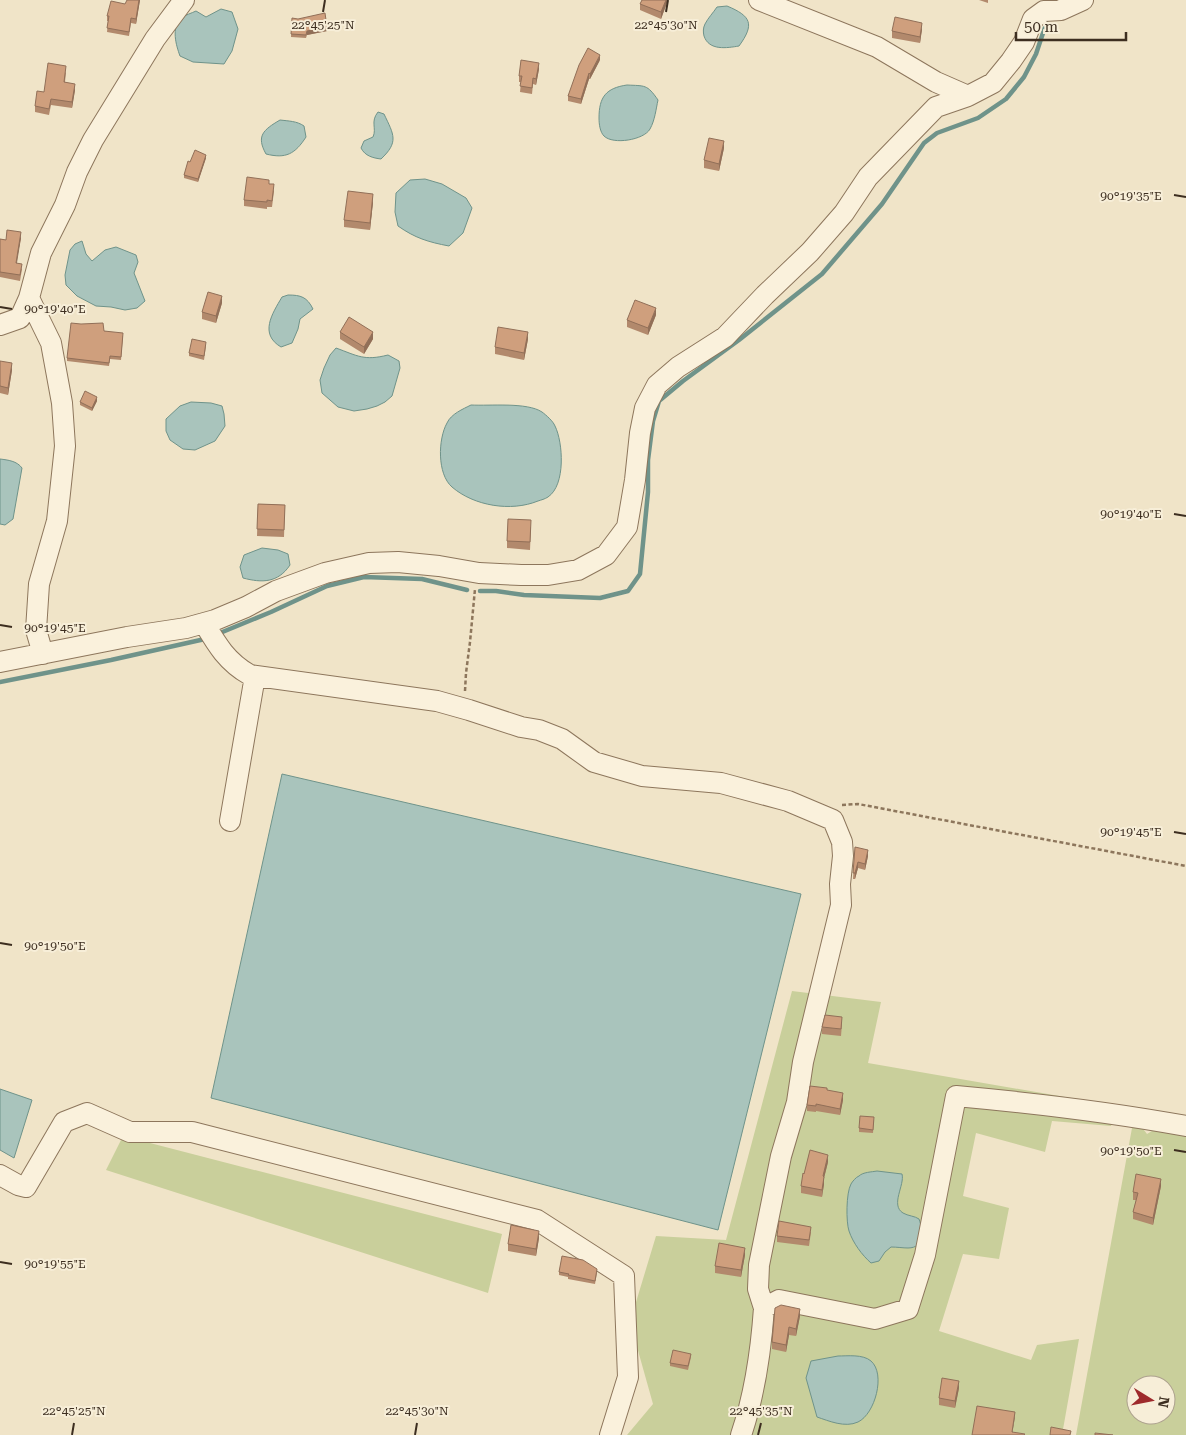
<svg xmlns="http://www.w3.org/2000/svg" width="1186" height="1435" font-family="'Roboto Serif',serif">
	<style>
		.green { fill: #c9cf9b; fill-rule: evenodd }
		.water { fill: #a9c4bc; stroke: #6f938a }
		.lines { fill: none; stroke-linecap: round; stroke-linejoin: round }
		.stream { stroke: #6f938a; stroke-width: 4.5 }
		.minor-casing { stroke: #8d765c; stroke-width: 22 }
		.path { stroke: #8d765c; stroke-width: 2.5; stroke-dasharray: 4 2.5; stroke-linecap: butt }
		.minor { stroke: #faf1dc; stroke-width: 20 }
		.wall { fill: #b2896c }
		.shaded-wall { fill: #916f58 }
		.building { fill: #cf9f7d; stroke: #916f58 }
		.ticks { fill: none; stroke: #3d2e20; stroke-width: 2 }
		.ticks-label { font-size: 12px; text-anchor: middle; fill: #3d2e20; stroke: #f7eed8; stroke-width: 4; stroke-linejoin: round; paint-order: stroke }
	</style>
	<rect width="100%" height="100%" fill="#f0e4c8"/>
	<path class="green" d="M 792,991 L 881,1002 L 868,1063 L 1117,1106 L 1111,1126 L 1052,1121 L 1045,1152 L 976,1133 L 963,1196 L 1009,1208 L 999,1259 L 963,1254 L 939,1331 L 1031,1360 L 1037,1345 L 1079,1339 L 1062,1435 L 627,1435 L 653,1404 L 630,1322 L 656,1236 L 726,1240 Z
		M 1177,1116 L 1186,1117 L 1186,1435 L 1076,1435 L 1134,1117 L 1147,1134 ZM 1136,1385 L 1166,1385 L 1166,1415 L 1136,1415 Z
		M 123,1136 L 502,1234 L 488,1293 L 106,1170 Z"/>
	<path class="water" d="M 727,6 C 751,16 755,24 739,46 C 727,48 709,51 704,36 C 703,32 703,28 705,24 C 708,18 713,13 717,7 Z
		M 221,9 L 232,12 L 238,29 L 232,51 L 224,64 L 193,62 L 180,56 C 176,45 171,28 181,18 C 185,15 192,13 196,11 L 206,17 Z
		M 627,85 C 645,86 647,84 658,100 C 656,109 655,120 650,129 C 644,140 613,145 604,136 C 600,132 599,124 599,118 C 599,97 606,88 627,85 Z
		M 378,112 L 384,114 C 394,135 399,142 381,159 C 373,158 365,156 361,148 L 364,141 L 373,137 C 377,128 370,122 378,112 Z
		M 280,120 C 288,121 297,121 304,126 L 306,137 C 295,154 286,159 266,154 C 256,136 263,130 280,120 Z
		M 425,179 L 442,184 L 466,198 L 472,208 L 463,233 L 449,246 C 428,242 415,238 398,226 L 395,212 L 396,193 L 410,180 Z
		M 82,241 L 86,254 L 92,261 L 105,250 L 116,247 L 136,255 L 138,262 L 134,273 L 145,301 L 137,308 L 125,310 L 111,307 L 96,306 L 77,296 L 66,285 L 65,275 L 70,250 L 75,244 Z
		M 288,295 C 301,295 307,297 313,309 L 300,319 L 298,329 L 292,343 L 281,347 C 259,334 272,314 282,297 Z
		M 336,348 C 358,356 364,361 388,355 L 399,361 L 400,368 L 392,396 L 385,402 L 377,406 L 367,409 L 354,411 L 338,407 L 322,393 L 320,380 L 324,368 L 330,355 Z
		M 191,402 L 211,403 L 222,406 L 224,414 L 225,426 L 215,441 L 195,450 L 183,449 L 170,440 L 166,431 L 166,419 L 180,406 Z
		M 471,405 C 490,406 527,402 542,412 C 546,415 553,421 555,426 C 563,442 566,485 548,497 C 545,499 541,500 538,501 C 511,512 474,506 452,487 C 437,474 438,439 447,423 C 451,414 463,409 471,405 Z
		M 0,459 C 8,460 17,461 22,468 L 13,519 L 5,525 L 0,524 Z
		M 262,548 L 278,550 L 288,554 L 290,565 C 278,583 262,583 243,578 L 240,567 L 244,555 Z
		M 282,774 L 801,894 L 718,1230 L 211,1098 Z
		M 0,1089 L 32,1100 L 14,1158 L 0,1150 Z
		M 877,1171 L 902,1174 C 905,1185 890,1205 903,1213 C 908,1216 915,1216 919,1219 C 923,1230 925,1248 908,1248 C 903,1248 897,1247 891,1247 L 885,1252 L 879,1261 L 871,1263 C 862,1255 853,1243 849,1231 C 846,1222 846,1193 851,1184 C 852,1182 856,1177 859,1176 C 863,1172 872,1172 877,1171 Z
		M 838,1356 C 847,1356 863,1354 871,1361 C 886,1374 875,1414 858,1422 C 845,1428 829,1421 817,1417 L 806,1378 L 811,1361 Z"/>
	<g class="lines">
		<path class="stream" d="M 480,591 L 496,591 L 524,595 L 600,598 L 628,591 L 640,574 L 648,492 L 648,460 L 653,421 L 659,401 L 683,381 L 739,340 L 822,274 L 882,204 L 924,143 L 937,133 L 978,118 L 1006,99 L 1024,77 L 1036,54 L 1046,24 L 1046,18
			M 220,633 L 271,612 L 327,586 L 364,577 L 422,579 L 467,590
			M 0,682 L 111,660 L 205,639"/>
		<defs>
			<path id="minor" d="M 759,0 L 877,47 L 936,82 L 968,96
				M 29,298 L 51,343 L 62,403 L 65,446 L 57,521 L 39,584 L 36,630 L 43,654
				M 0,325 L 20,318 L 29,298 L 41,253 L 65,205 L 77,172 L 93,140 L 155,39 L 184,0
				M 204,623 C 217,645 227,662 250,675 L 437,701 L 469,710 L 521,727 L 539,730 L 562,739 L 594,762 L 642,776 L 721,783 L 788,801 L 833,820 L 842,842 L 843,856 L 840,884 L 841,905 L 803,1062 L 797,1102 L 781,1156 L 759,1265 L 758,1289 L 764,1308
				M 0,662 L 127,637 L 186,628 L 215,620 L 246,607 L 276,591 L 325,573 L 369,563 L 398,562 L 439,566 L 479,573 L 521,575 L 548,575 L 578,570 L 606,555 L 627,527 L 635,480 L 640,433 L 645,408 L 657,385 L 678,367 L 725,337 L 765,295 L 810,252 L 844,213 L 868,177 L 936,107 L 968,96 L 993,83 L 1011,61 L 1024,42 L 1033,19 L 1044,11 L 1061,10 L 1083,0
				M 230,821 L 255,676
				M 0,1175 L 18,1185 L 26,1187 L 64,1122 L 87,1113 L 130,1132 L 192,1132 L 537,1220 L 624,1276 L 628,1377 L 610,1435
				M 741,1435 C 755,1394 761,1351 764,1308 L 779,1300 L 875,1319 L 908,1309 L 925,1255 L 956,1096 C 1033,1103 1110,1112 1186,1126"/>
		</defs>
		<use href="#minor" class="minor-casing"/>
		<path class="path" d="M 465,691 L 466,673 L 470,642 L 475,589
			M 842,805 L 858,804 L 1186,866"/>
		<use href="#minor" class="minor"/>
	</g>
	<path class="wall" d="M 140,0 L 136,24 L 131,23 L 129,36 L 107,32 L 108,21 L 107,21 L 107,16 L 125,4 Z
		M 642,0 L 668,0 L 661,19 L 640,10 L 640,4 Z
		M 979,0 L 988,0 L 988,3 Z
		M 292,18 L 327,31 L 307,35 L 306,38 L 291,37 Z
		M 922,29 L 920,43 L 892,38 L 892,31 Z
		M 600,60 L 590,79 L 589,79 L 581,104 L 568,101 L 568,96 Z
		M 539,69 L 536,85 L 533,84 L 532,94 L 520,92 L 521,82 L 519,82 L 519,76 Z
		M 66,72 L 65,82 L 75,90 L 72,108 L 51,105 L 49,115 L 35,112 L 35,106 L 44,92 Z
		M 724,148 L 719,171 L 704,168 L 704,160 Z
		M 206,158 L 198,182 L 184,178 L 184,175 L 190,162 Z
		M 269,184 L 274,191 L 272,207 L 267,207 L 267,209 L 244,206 L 244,200 Z
		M 373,202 L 370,230 L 344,227 L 344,220 Z
		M 21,238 L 16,263 L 22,269 L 20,281 L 0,277 L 0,239 L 6,240 Z
		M 222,303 L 216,323 L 202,319 L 202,312 Z
		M 656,315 L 648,335 L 627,327 L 627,320 Z
		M 104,331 L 123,336 L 121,360 L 110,359 L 109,366 L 67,361 L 67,358 Z
		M 340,332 L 373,339 L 364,354 L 340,339 Z
		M 528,339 L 524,360 L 495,354 L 495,347 Z
		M 206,346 L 204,360 L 189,356 L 189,353 Z
		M 0,361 L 12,370 L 8,395 L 0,393 Z
		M 97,401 L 92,411 L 80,405 L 80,402 Z
		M 258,504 L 285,505 L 284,537 L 257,536 Z
		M 531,527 L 530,550 L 507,548 L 507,541 Z
		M 855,847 L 868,856 L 865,870 L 858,868 L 855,879 L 853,879 Z
		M 842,1024 L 841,1036 L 822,1034 L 822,1027 Z
		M 827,1090 L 843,1100 L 840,1115 L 816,1111 L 816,1112 L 807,1111 L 807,1105 Z
		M 874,1120 L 873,1133 L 859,1132 L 859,1128 Z
		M 828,1162 L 824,1178 L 824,1184 L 822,1197 L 801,1193 L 801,1186 L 804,1174 Z
		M 1161,1186 L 1153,1225 L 1133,1219 L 1133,1212 L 1136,1200 L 1133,1200 L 1133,1192 Z
		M 811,1232 L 809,1246 L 777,1242 L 777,1236 Z
		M 539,1238 L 536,1256 L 508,1251 L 508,1244 Z
		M 745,1255 L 741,1277 L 715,1273 L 715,1266 Z
		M 559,1272 L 597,1273 L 595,1284 L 568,1279 L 568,1277 L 559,1275 Z
		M 800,1316 L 796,1336 L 789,1335 L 786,1352 L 772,1349 L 772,1342 Z
		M 691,1357 L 688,1370 L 670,1366 L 670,1363 Z
		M 959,1388 L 955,1408 L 939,1405 L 939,1398 Z"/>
	<path class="shaded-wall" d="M 139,0 L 140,0 L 136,24 L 136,19 Z
		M 666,0 L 668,0 L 661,19 L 661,12 Z
		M 922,23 L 922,29 L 920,43 L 920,37 Z
		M 327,27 L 327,31 L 307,35 L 307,31 Z
		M 600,55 L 600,60 L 590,79 L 590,74 Z
		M 539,63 L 539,69 L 536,85 L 536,79 Z
		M 589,73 L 589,79 L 581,104 L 581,99 Z
		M 75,84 L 75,90 L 72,108 L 72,102 Z
		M 724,141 L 724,148 L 719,171 L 719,164 Z
		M 206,155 L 206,158 L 198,182 L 198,179 Z
		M 373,194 L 373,202 L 370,230 L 370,223 Z
		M 21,232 L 21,238 L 16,269 L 16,263 Z
		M 222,296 L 222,303 L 216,323 L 216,316 Z
		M 656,308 L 656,315 L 648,335 L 648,328 Z
		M 373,332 L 373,339 L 364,354 L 364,347 Z
		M 528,332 L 528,339 L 524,360 L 524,353 Z
		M 12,363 L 12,370 L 8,395 L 8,388 Z
		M 97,397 L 97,401 L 92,411 L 92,408 Z
		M 868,850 L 868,856 L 865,870 L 865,864 Z
		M 858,862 L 858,868 L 855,879 L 855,873 Z
		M 843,1093 L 843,1100 L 840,1115 L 840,1109 Z
		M 828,1155 L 828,1162 L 824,1178 L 824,1184 L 822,1197 L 823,1176 Z
		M 1161,1179 L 1161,1186 L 1153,1225 L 1153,1218 Z
		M 539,1231 L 539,1238 L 536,1256 L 536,1249 Z
		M 745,1248 L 745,1255 L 741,1277 L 741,1270 Z
		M 800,1309 L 800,1316 L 796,1336 L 796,1329 Z
		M 789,1327 L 789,1335 L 786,1352 L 786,1345 Z
		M 959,1381 L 959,1388 L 955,1408 L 955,1401 Z
		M 1015,1412 L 1015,1417 L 1012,1435 L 1012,1432 Z"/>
	<path class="building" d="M 127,0 L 139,0 L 136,19 L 131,18 L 129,32 L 107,28 L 109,16 L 107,16 L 111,1 L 125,4 Z
		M 642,0 L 666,0 L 661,12 L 640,4 Z
		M 325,13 L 327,27 L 307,31 L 306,35 L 291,34 L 292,18 L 298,19 Z
		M 895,17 L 922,23 L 920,37 L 892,31 Z
		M 588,48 L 600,55 L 590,74 L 589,73 L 581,99 L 568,96 L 579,65 Z
		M 521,60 L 539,63 L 536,79 L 533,78 L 532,88 L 520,86 L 522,76 L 519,76 Z
		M 48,63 L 66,66 L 64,82 L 75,84 L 72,102 L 51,99 L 49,109 L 35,106 L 37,91 L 44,92 Z
		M 709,138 L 724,141 L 719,164 L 704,160 Z
		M 195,150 L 206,155 L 198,179 L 184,175 L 188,161 L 190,162 Z
		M 247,177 L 269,180 L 269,184 L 274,184 L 272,201 L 267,200 L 267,202 L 244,200 Z
		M 348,191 L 373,194 L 370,223 L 344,220 Z
		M 7,230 L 21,232 L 16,263 L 22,264 L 20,275 L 0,272 L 0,239 L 6,240 Z
		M 208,292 L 222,296 L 216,316 L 202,312 Z
		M 635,300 L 656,308 L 648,328 L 627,320 Z
		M 349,317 L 373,332 L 364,347 L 340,332 Z
		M 71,323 L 81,324 L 103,323 L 104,331 L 123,333 L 121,357 L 110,356 L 109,363 L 67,358 Z
		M 498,327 L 528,332 L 524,353 L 495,347 Z
		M 192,339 L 206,342 L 204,356 L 189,353 Z
		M 0,361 L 12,363 L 8,388 L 0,386 Z
		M 85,391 L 97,397 L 92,408 L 80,402 Z
		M 258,504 L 285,505 L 284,530 L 257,529 Z
		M 508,519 L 531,520 L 530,542 L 507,541 Z
		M 855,847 L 868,850 L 865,864 L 858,862 L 855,873 L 853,873 Z
		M 825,1015 L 842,1017 L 841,1029 L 822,1027 Z
		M 810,1086 L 827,1088 L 827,1090 L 843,1093 L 840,1109 L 816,1104 L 816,1106 L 807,1105 Z
		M 860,1116 L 874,1117 L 873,1130 L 859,1128 Z
		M 810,1150 L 828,1155 L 823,1176 L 824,1177 L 822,1190 L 801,1186 L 803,1173 L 804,1174 Z
		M 1136,1174 L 1161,1179 L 1153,1218 L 1133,1212 L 1138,1193 L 1133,1192 Z
		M 779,1221 L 811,1227 L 809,1240 L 777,1236 Z
		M 511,1225 L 539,1231 L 536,1249 L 508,1244 Z
		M 719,1243 L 745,1248 L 741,1270 L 715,1266 Z
		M 562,1256 L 583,1260 L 597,1269 L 595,1281 L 568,1275 L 569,1274 L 559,1272 Z
		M 781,1305 L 800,1309 L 796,1329 L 789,1327 L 786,1345 L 772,1342 L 775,1308 Z
		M 673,1350 L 691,1354 L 688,1366 L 670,1363 Z
		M 942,1378 L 959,1381 L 955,1401 L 939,1398 Z
		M 977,1406 L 1015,1412 L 1012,1432 L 1025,1434 L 1024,1435 L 972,1435 Z
		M 1051,1427 L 1071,1431 L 1070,1435 L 1050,1435 Z
		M 1095,1433 L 1113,1435 L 1095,1435 Z"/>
	<path class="ticks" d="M 323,12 L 325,0M 666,12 L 668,0M 1174,195 L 1186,197M 0,307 L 12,309M 1174,514 L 1186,516M 0,625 L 12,627M 1174,832 L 1186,834M 0,943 L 12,945M 1174,1150 L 1186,1152M 0,1262 L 12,1264M 72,1435 L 74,1423M 415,1435 L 417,1423M 758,1435 L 761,1423"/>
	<g class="ticks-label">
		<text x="323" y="29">22°45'25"N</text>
		<text x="666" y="29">22°45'30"N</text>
		<text x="1131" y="200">90°19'35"E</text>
		<text x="55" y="313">90°19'40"E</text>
		<text x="1131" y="518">90°19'40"E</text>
		<text x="55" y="632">90°19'45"E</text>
		<text x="1131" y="836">90°19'45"E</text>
		<text x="55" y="950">90°19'50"E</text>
		<text x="1131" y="1155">90°19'50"E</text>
		<text x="55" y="1268">90°19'55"E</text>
		<text x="74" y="1415">22°45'25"N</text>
		<text x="417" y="1415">22°45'30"N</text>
		<text x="761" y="1415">22°45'35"N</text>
	</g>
	<g transform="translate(1151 1400) rotate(100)"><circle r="24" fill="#f7eed8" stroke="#ada18e"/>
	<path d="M0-4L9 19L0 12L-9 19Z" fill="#9e2a2b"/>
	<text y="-8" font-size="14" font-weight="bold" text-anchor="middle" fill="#3d2e20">N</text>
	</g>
	<path d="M1016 32v8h110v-8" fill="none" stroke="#3d2e20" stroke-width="2.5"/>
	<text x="1024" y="32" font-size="15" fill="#3d2e20" stroke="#f7eed8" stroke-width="4" paint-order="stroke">50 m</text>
</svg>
